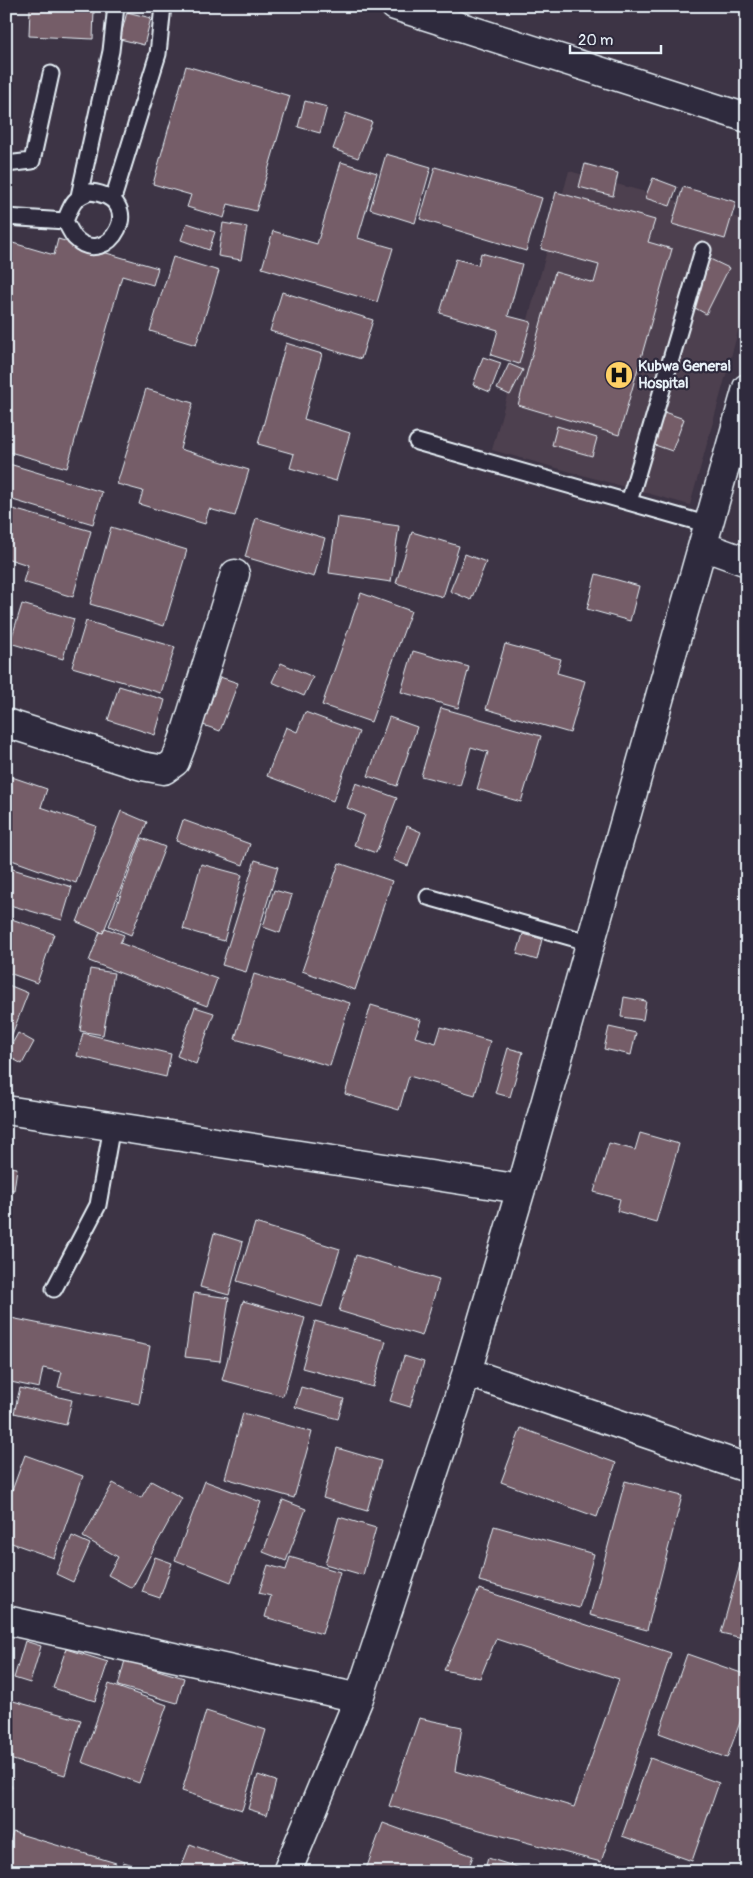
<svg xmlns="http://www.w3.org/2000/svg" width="753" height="1878" font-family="Pangolin,sans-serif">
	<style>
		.built { fill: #4e404f }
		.building { fill: #755d67; stroke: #e8f1f8 }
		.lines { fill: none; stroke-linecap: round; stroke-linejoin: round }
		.lane-casing { stroke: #e8f1f8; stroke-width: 19 }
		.street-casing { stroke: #e8f1f8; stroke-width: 31 }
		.lane { stroke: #2f2a3d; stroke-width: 15 }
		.street { stroke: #2f2a3d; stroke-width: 28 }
		.labels { text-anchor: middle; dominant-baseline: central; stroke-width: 4.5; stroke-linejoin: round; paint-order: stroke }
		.poi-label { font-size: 15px; font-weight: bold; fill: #e8f1f8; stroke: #2f2a3d; text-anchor: start }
	</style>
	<rect width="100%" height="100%" fill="#3d3445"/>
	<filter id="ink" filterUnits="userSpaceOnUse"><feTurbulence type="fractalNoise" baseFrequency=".02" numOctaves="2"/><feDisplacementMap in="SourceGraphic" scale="10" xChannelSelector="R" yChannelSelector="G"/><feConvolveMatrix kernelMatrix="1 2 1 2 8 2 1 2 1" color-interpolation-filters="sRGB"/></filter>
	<g filter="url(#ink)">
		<path class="built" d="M 569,171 L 747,220 L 747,299 L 690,505 L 492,450 Z"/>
		<path class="building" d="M 30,8 L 94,10 L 93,39 L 29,36 Z
			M 127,12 L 151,18 L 144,45 L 120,39 Z
			M 186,66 L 290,96 L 256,211 L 228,204 L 224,218 L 187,207 L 191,195 L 153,184 Z
			M 305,101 L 327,107 L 320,133 L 298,127 Z
			M 346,113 L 372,122 L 358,158 L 333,149 Z
			M 386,154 L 431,167 L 415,223 L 370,209 Z
			M 341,162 L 377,173 L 358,238 L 393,248 L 377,302 L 262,268 L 273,231 L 317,244 Z
			M 585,164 L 618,173 L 613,196 L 579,187 Z
			M 435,167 L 542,198 L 526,251 L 420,219 Z
			M 653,178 L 677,187 L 670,206 L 645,198 Z
			M 683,187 L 736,202 L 725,239 L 672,224 Z
			M 556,192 L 655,220 L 648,242 L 672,249 L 619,435 L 518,405 L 555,272 L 594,283 L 599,265 L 541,249 Z
			M 187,223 L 215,232 L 209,250 L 181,240 Z
			M 223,223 L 247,227 L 241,260 L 218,256 Z
			M 58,239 L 158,268 L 153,285 L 122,276 L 67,468 L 6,451 L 6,241 L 54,255 Z
			M 481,253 L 522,264 L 508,316 L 531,322 L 519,364 L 491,355 L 498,330 L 440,313 L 456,259 L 478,265 Z
			M 173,257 L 219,271 L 196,345 L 150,331 Z
			M 710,259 L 729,268 L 706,314 L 688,304 Z
			M 282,292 L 373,320 L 361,359 L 270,331 Z
			M 286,343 L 322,354 L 304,419 L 350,433 L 336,481 L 290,468 L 294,454 L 258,444 Z
			M 483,357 L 501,363 L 490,392 L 473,385 Z
			M 509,364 L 523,370 L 510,395 L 497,389 Z
			M 146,389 L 193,403 L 180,449 L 249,470 L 235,516 L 209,509 L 205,524 L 139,504 L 143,491 L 117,484 Z
			M 664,412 L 684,419 L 672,451 L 652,444 Z
			M 557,426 L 597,438 L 592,456 L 552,445 Z
			M 6,463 L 102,492 L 93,524 L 6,498 Z
			M 6,507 L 91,531 L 73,597 L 23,582 L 28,565 L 6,558 Z
			M 337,517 L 399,526 L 391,582 L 329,573 Z
			M 256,518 L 325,538 L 314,577 L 245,557 Z
			M 111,527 L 187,550 L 164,626 L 90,604 Z
			M 412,532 L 459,546 L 443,597 L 396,583 Z
			M 465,554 L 486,562 L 471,600 L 450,591 Z
			M 596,574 L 639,586 L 630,621 L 587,609 Z
			M 361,593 L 411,611 L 371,722 L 322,705 Z
			M 22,604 L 74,619 L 63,659 L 10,643 Z
			M 86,621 L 175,647 L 161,693 L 72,667 Z
			M 505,644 L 561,659 L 557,673 L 585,681 L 570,733 L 486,709 Z
			M 413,651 L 469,667 L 458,708 L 401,692 Z
			M 281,663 L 313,677 L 304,696 L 272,682 Z
			M 220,677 L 238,683 L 220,731 L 203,725 Z
			M 119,686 L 165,700 L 155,735 L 108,720 Z
			M 441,708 L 541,736 L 521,802 L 477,789 L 488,752 L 471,747 L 460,786 L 421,776 Z
			M 305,712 L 359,732 L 333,801 L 267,776 L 286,727 L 297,732 Z
			M 389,717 L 417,727 L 397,786 L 368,776 Z
			M 9,776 L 47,789 L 41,807 L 96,826 L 76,883 L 6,858 L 6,783 Z
			M 356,783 L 397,798 L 376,853 L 354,845 L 365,815 L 347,808 Z
			M 121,811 L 147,822 L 103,933 L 77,922 Z
			M 183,820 L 250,844 L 243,865 L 176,841 Z
			M 407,826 L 421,832 L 408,866 L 393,860 Z
			M 142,838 L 165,847 L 131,935 L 109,926 Z
			M 255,860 L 278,867 L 246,972 L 222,965 Z
			M 339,863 L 392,881 L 355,990 L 302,971 Z
			M 201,864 L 242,875 L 224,941 L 183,929 Z
			M 6,867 L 72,887 L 62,920 L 6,904 Z
			M 274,890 L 292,895 L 280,933 L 263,927 Z
			M 6,917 L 54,934 L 37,983 L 6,972 Z
			M 105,928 L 124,935 L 120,943 L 217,979 L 207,1006 L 89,961 L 100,932 L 103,933 Z
			M 523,934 L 542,939 L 537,960 L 517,954 Z
			M 90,969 L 114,973 L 103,1035 L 80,1031 Z
			M 254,974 L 350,1003 L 330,1066 L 235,1039 Z
			M 6,984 L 28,993 L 6,1050 Z
			M 624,997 L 646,1001 L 643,1020 L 621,1017 Z
			M 371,1005 L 421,1020 L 415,1037 L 436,1043 L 441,1027 L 490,1041 L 475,1095 L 409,1076 L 399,1110 L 345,1094 Z
			M 195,1007 L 214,1013 L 196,1064 L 177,1056 Z
			M 609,1027 L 636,1033 L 631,1055 L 604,1049 Z
			M 18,1033 L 34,1042 L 22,1064 L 6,1055 Z
			M 83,1033 L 171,1054 L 166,1077 L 77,1056 Z
			M 508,1048 L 523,1052 L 510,1097 L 495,1093 Z
			M 640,1133 L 679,1144 L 656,1222 L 617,1211 L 620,1199 L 594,1192 L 609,1143 L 635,1150 Z
			M 6,1166 L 17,1168 L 14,1190 L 6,1189 Z
			M 255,1223 L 340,1249 L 322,1307 L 237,1281 Z
			M 214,1233 L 243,1242 L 229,1295 L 200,1287 Z
			M 356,1255 L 439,1280 L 422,1336 L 339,1311 Z
			M 194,1293 L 229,1298 L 220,1361 L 185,1357 Z
			M 243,1301 L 305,1318 L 283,1396 L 222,1380 Z
			M 6,1317 L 150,1346 L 139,1404 L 58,1387 L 62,1372 L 43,1368 L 39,1388 L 6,1381 Z
			M 315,1321 L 386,1341 L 373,1387 L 302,1368 Z
			M 404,1356 L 424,1362 L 410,1407 L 390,1401 Z
			M 301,1387 L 344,1399 L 338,1419 L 295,1407 Z
			M 20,1388 L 72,1400 L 66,1425 L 14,1413 Z
			M 243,1413 L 312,1432 L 294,1498 L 225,1478 Z
			M 521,1428 L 616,1463 L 597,1517 L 501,1482 Z
			M 337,1448 L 381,1461 L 367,1511 L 323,1498 Z
			M 25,1455 L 83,1476 L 54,1558 L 6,1541 L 6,1507 Z
			M 151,1481 L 182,1498 L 132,1588 L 108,1575 L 118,1557 L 83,1537 L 113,1483 L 141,1498 Z
			M 205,1481 L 261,1502 L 231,1582 L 175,1560 Z
			M 625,1481 L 682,1496 L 647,1630 L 590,1615 Z
			M 283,1500 L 306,1509 L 286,1561 L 263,1552 Z
			M 339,1517 L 376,1528 L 363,1575 L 325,1564 Z
			M 494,1526 L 594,1554 L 579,1608 L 479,1581 Z
			M 72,1536 L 90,1544 L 73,1582 L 56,1574 Z
			M 747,1540 L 747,1639 L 721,1633 Z
			M 155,1557 L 172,1563 L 160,1598 L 142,1592 Z
			M 290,1557 L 340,1572 L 322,1634 L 265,1617 L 271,1596 L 259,1593 L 268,1565 L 286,1570 Z
			M 479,1589 L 671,1653 L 601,1862 L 389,1806 L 419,1718 L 462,1727 L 455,1771 L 574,1807 L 619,1679 L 496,1639 L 480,1678 L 444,1670 Z
			M 25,1641 L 41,1646 L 30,1683 L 14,1678 Z
			M 66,1649 L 108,1662 L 95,1701 L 53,1688 Z
			M 687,1654 L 747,1675 L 747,1703 L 727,1758 L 659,1733 Z
			M 125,1660 L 184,1678 L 177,1703 L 118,1686 Z
			M 109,1684 L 167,1705 L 139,1783 L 82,1762 Z
			M 6,1699 L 81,1720 L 65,1775 L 6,1758 Z
			M 206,1711 L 266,1730 L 242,1810 L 182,1791 Z
			M 650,1758 L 719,1783 L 692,1861 L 622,1836 Z
			M 258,1775 L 276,1781 L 267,1815 L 248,1809 Z
			M 6,1784 L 12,1786 L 6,1800 Z
			M 383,1823 L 473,1856 L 467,1872 L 365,1872 Z
			M 13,1832 L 116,1863 L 113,1872 L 6,1872 L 6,1855 Z
			M 190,1844 L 245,1865 L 243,1872 L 191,1872 L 181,1868 Z
			M 488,1858 L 533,1872 L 484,1872 Z
			M 123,1862 L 159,1872 L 121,1872 Z
			M 611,1864 L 633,1872 L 608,1872 Z"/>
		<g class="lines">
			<defs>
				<path id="lane" d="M 6,164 L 32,161 L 51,74
					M 90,192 C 151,198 107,271 75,238 C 71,233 68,226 65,221 C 72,205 72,199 90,192 Z
					M 79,196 L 111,51 L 116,6
					M 113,199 L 158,54 L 163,6
					M 6,217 L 65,221
					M 417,442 L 709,525
					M 629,502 L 703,250
					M 428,897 L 591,943
					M 54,1289 L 98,1205 L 112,1126"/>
				<path id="street" d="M 395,6 L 747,118
					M 703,546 L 747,562
					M 6,723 L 142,766 L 164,770 L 175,762 L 184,738 L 235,574
					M 6,1110 L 521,1189
					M 467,1372 L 747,1468
					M 6,1620 L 359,1698
					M 287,1872 L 359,1698 L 467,1372 L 521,1189 L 747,388"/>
			</defs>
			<use href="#lane" class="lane-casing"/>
			<use href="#street" class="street-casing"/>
			<use href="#lane" class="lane"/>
			<use href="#street" class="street"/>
		</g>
	</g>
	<defs>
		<symbol id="hospital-disc" viewBox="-11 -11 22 22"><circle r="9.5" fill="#ffd166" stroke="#2f2a3d"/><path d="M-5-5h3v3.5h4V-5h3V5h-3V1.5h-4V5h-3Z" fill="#111"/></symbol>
	</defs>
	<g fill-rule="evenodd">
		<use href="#hospital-disc" x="603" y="359" width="32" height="32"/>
	</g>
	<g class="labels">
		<g class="poi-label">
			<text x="638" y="366">Kubwa General<tspan x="638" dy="17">Hospital</tspan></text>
		</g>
	</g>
	<rect width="753" height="1878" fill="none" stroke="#2f2a3d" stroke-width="25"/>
	<rect x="12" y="12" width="728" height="1853" fill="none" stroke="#e8f1f8" stroke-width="2" filter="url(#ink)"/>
	<path d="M570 45v8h91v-8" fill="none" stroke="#e8f1f8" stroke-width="2.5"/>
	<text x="578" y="45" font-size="15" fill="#e8f1f8" stroke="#2f2a3d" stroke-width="4" paint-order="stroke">20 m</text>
</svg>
